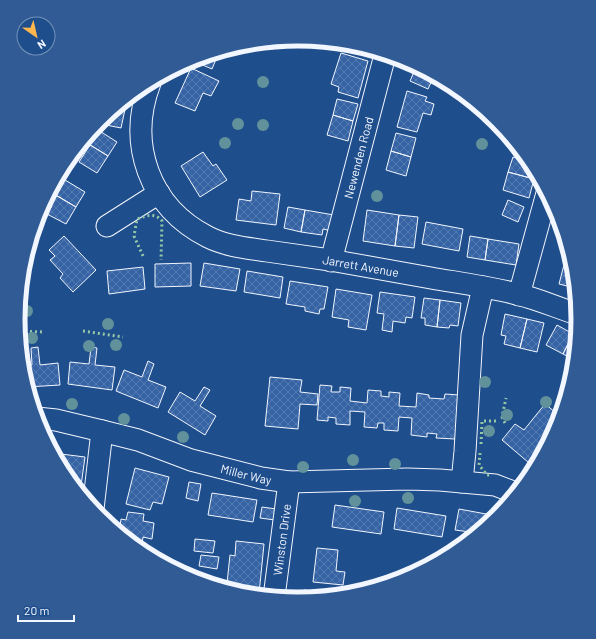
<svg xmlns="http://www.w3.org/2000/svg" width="596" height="639" font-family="Barlow,sans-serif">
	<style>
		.building { fill: url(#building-cross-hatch); stroke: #f2f6ff }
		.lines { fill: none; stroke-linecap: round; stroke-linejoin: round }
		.minor-casing { stroke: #f2f6ff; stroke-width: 23 }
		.minor { stroke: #1f4e8c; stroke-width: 21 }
		.hedge { stroke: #97c8a6; stroke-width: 3; stroke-dasharray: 2 3; stroke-linecap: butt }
		.tree { fill: #61919a }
		.labels { text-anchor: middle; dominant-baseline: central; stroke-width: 3; stroke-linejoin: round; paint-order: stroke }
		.street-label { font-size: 12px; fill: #f2f6ff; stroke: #1f4e8c }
		.rim { fill: none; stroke: #f2f6ff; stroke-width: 5 }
	</style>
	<defs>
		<pattern id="building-cross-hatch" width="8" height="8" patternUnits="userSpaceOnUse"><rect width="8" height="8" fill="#3563a3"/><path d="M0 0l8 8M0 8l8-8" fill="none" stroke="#537ab1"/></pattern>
	</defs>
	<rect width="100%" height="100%" fill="#1f4e8c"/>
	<path class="building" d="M 349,45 L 370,50 L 369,55 L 348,50 Z
		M 233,48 L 229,57 L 219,52 L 212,69 L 193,61 L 194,60 Z
		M 341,53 L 368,61 L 358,98 L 338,92 L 339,87 L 331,84 Z
		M 416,67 L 434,76 L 428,89 L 410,81 Z
		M 191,68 L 219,81 L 211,96 L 203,93 L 195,111 L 175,103 Z
		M 407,91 L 427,97 L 425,101 L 434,104 L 431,115 L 423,113 L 417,132 L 397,127 Z
		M 337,99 L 358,104 L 353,121 L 333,115 Z
		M 127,100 L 121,128 L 101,124 L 102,120 Z
		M 333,115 L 353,121 L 348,141 L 327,135 Z
		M 95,128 L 117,142 L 108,156 L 84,141 Z
		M 396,133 L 416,138 L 411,157 L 391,151 Z
		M 90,145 L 108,156 L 97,173 L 79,162 Z
		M 391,151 L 411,157 L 406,176 L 386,170 Z
		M 203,152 L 213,166 L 216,164 L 227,180 L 200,197 L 181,166 Z
		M 513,157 L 529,161 L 536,174 L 534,179 L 508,172 Z
		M 508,172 L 534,179 L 529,198 L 503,190 Z
		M 65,180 L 85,192 L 76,207 L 56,195 Z
		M 252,191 L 280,194 L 276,225 L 236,220 L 239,199 L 251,201 Z
		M 50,192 L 76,207 L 66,224 L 47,214 L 52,206 L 45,202 Z
		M 508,200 L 524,207 L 518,222 L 502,215 Z
		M 288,207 L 305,210 L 301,232 L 284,228 Z
		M 305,210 L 334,215 L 332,231 L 323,229 L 322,235 L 301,232 Z
		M 367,210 L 399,215 L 395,246 L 363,241 Z
		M 399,215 L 418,217 L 414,248 L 395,246 Z
		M 426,222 L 463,229 L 459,251 L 422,244 Z
		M 64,236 L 96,270 L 73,292 L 60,278 L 63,274 L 50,260 L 55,256 L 49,250 Z
		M 470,236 L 488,239 L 485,260 L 467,257 Z
		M 488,239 L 519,244 L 516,265 L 485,260 Z
		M 566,257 L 570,258 L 573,265 L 575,288 L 559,284 Z
		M 191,263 L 191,286 L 155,287 L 155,264 Z
		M 204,263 L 240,269 L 236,291 L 200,286 Z
		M 143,267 L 145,289 L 109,294 L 107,271 Z
		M 247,271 L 283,277 L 280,298 L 244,292 Z
		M 290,281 L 328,287 L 324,309 L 320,309 L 319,314 L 305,311 L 305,307 L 286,304 Z
		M 336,289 L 372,295 L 366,330 L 348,327 L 349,320 L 332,317 Z
		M 380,292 L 415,297 L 412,318 L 406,317 L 405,323 L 393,321 L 392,332 L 382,330 L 384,314 L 377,313 Z
		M 424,298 L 440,300 L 437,327 L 425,325 L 425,318 L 421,318 Z
		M 440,300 L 461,303 L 458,326 L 450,325 L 449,328 L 437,327 Z
		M 505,314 L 527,319 L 520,348 L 504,344 L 506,336 L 501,335 Z
		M 527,319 L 544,323 L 537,352 L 520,348 Z
		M 557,325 L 573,334 L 563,354 L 546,345 Z
		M 573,334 L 576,336 L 574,360 L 563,354 Z
		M 38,347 L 40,365 L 58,363 L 60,385 L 27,387 L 23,374 L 23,366 L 32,365 L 31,348 Z
		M 91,347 L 97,348 L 95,365 L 115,367 L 112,390 L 68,384 L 70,362 L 89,364 Z
		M 148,361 L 154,364 L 148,380 L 166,387 L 158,408 L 116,391 L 124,370 L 142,377 Z
		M 270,377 L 302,380 L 300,392 L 318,394 L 317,405 L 300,404 L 298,429 L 265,426 Z
		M 320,385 L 332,386 L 331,392 L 340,392 L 340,387 L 351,388 L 350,401 L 367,403 L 368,390 L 381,391 L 381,396 L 389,397 L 389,392 L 400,393 L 399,406 L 416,407 L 417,393 L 429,395 L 429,398 L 444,399 L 445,394 L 459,395 L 455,439 L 436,438 L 437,434 L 427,433 L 427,437 L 411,435 L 412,418 L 399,417 L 398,431 L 384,430 L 384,423 L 378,423 L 377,428 L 364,427 L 365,412 L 350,411 L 350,425 L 336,424 L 336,418 L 328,417 L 328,421 L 317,420 Z
		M 204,387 L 210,390 L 200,406 L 216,416 L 205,435 L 168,412 L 180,392 L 195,401 Z
		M 545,404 L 560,416 L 557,427 L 542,444 L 546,447 L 535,468 L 502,440 L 515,424 L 524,430 Z
		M 53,453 L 85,457 L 80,493 L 65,475 Z
		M 135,468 L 169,477 L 162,504 L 153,502 L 150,510 L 126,504 Z
		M 189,482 L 201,484 L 198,501 L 186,498 Z
		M 212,493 L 257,500 L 253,522 L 208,515 Z
		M 335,505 L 384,512 L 381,534 L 332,527 Z
		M 262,507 L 276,509 L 275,520 L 260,518 Z
		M 397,508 L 446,516 L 442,537 L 394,529 Z
		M 459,509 L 497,516 L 468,540 L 470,532 L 455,530 Z
		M 128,512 L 144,514 L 143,521 L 154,523 L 152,539 L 143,537 L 141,551 L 119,533 L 121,519 L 126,520 Z
		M 195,539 L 215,541 L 213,553 L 194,551 Z
		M 236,541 L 264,544 L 259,594 L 237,592 L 238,584 L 227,583 L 230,555 L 235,556 Z
		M 317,548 L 338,550 L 336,571 L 345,572 L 343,585 L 313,582 Z
		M 201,555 L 219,557 L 217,569 L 199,566 Z
		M 304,590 L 327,594 L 327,597 L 302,599 Z"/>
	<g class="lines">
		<defs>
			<g id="minor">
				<path id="s1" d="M 150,83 C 127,144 149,207 208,237 C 226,246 247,248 267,251 C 288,254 309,257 330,260 C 363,266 397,272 431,278 C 460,283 489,287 517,294 C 538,299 558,308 577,314"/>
				<path d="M 107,226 L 159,193"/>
				<path id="s2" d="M 331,261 L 385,55"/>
				<path d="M 519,295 L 547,193"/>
				<path id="s3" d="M 37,418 L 56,420 L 102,431 L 138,440 L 191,460 L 261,478 L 289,482 L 407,479 L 440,480 L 495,485 L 516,493"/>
				<path d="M 462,482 L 465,451 L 472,335 L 483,287"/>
				<path d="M 93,509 L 102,431"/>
				<path id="s4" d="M 274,597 L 289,482"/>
			</g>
		</defs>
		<use href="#minor" class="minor-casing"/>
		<use href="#minor" class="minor"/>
		<path class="hedge" d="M 143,256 L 134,236 L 137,219 C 146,216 155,212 162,221 L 161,260
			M 20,331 L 43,332
			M 83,331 L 123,337
			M 505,423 L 502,417 L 506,398
			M 481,444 L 482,421 L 496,421
			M 480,453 L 479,465 L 487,475 L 490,475"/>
	</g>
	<g class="tree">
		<circle cx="263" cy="82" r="6"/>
		<circle cx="238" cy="124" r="6"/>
		<circle cx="263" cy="125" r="6"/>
		<circle cx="225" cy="143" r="6"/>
		<circle cx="482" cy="144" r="6"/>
		<circle cx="377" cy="196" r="6"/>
		<circle cx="27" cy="311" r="6"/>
		<circle cx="108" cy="324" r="6"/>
		<circle cx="32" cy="338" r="6"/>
		<circle cx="116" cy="345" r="6"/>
		<circle cx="89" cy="346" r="6"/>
		<circle cx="485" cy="382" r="6"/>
		<circle cx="546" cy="402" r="6"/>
		<circle cx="72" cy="404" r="6"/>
		<circle cx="507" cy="415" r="6"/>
		<circle cx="124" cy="419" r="6"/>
		<circle cx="489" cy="431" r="6"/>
		<circle cx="183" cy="437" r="6"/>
		<circle cx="353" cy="460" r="6"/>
		<circle cx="395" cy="464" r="6"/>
		<circle cx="303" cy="467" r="6"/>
		<circle cx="408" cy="498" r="6"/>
		<circle cx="355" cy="501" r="6"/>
	</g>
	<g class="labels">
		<g class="street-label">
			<text stroke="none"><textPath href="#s2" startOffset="107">Newenden Road</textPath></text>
			<text stroke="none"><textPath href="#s1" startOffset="337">Jarrett Avenue</textPath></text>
			<text stroke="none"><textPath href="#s3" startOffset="217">Miller Way</textPath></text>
			<text stroke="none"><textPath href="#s4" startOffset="58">Winston Drive</textPath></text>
		</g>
	</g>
	<path d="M0 0H596V639H0ZM25 319a273 273 0 1 1 546 0a273 273 0 1 1-546 0Z" fill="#305b95" fill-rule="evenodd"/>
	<path class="rim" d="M25 319a273 273 0 1 1 546 0a273 273 0 1 1-546 0Z"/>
	<g transform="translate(36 36) rotate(146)"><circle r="19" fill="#1f4e8c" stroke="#7391ba"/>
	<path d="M0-3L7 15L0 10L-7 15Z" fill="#ffb74d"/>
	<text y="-6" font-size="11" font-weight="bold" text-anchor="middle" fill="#f2f6ff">N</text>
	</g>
	<path d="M18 615v6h56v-6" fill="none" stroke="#f2f6ff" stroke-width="2"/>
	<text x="24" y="615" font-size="12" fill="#f2f6ff" stroke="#1f4e8c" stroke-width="3" paint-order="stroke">20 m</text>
</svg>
